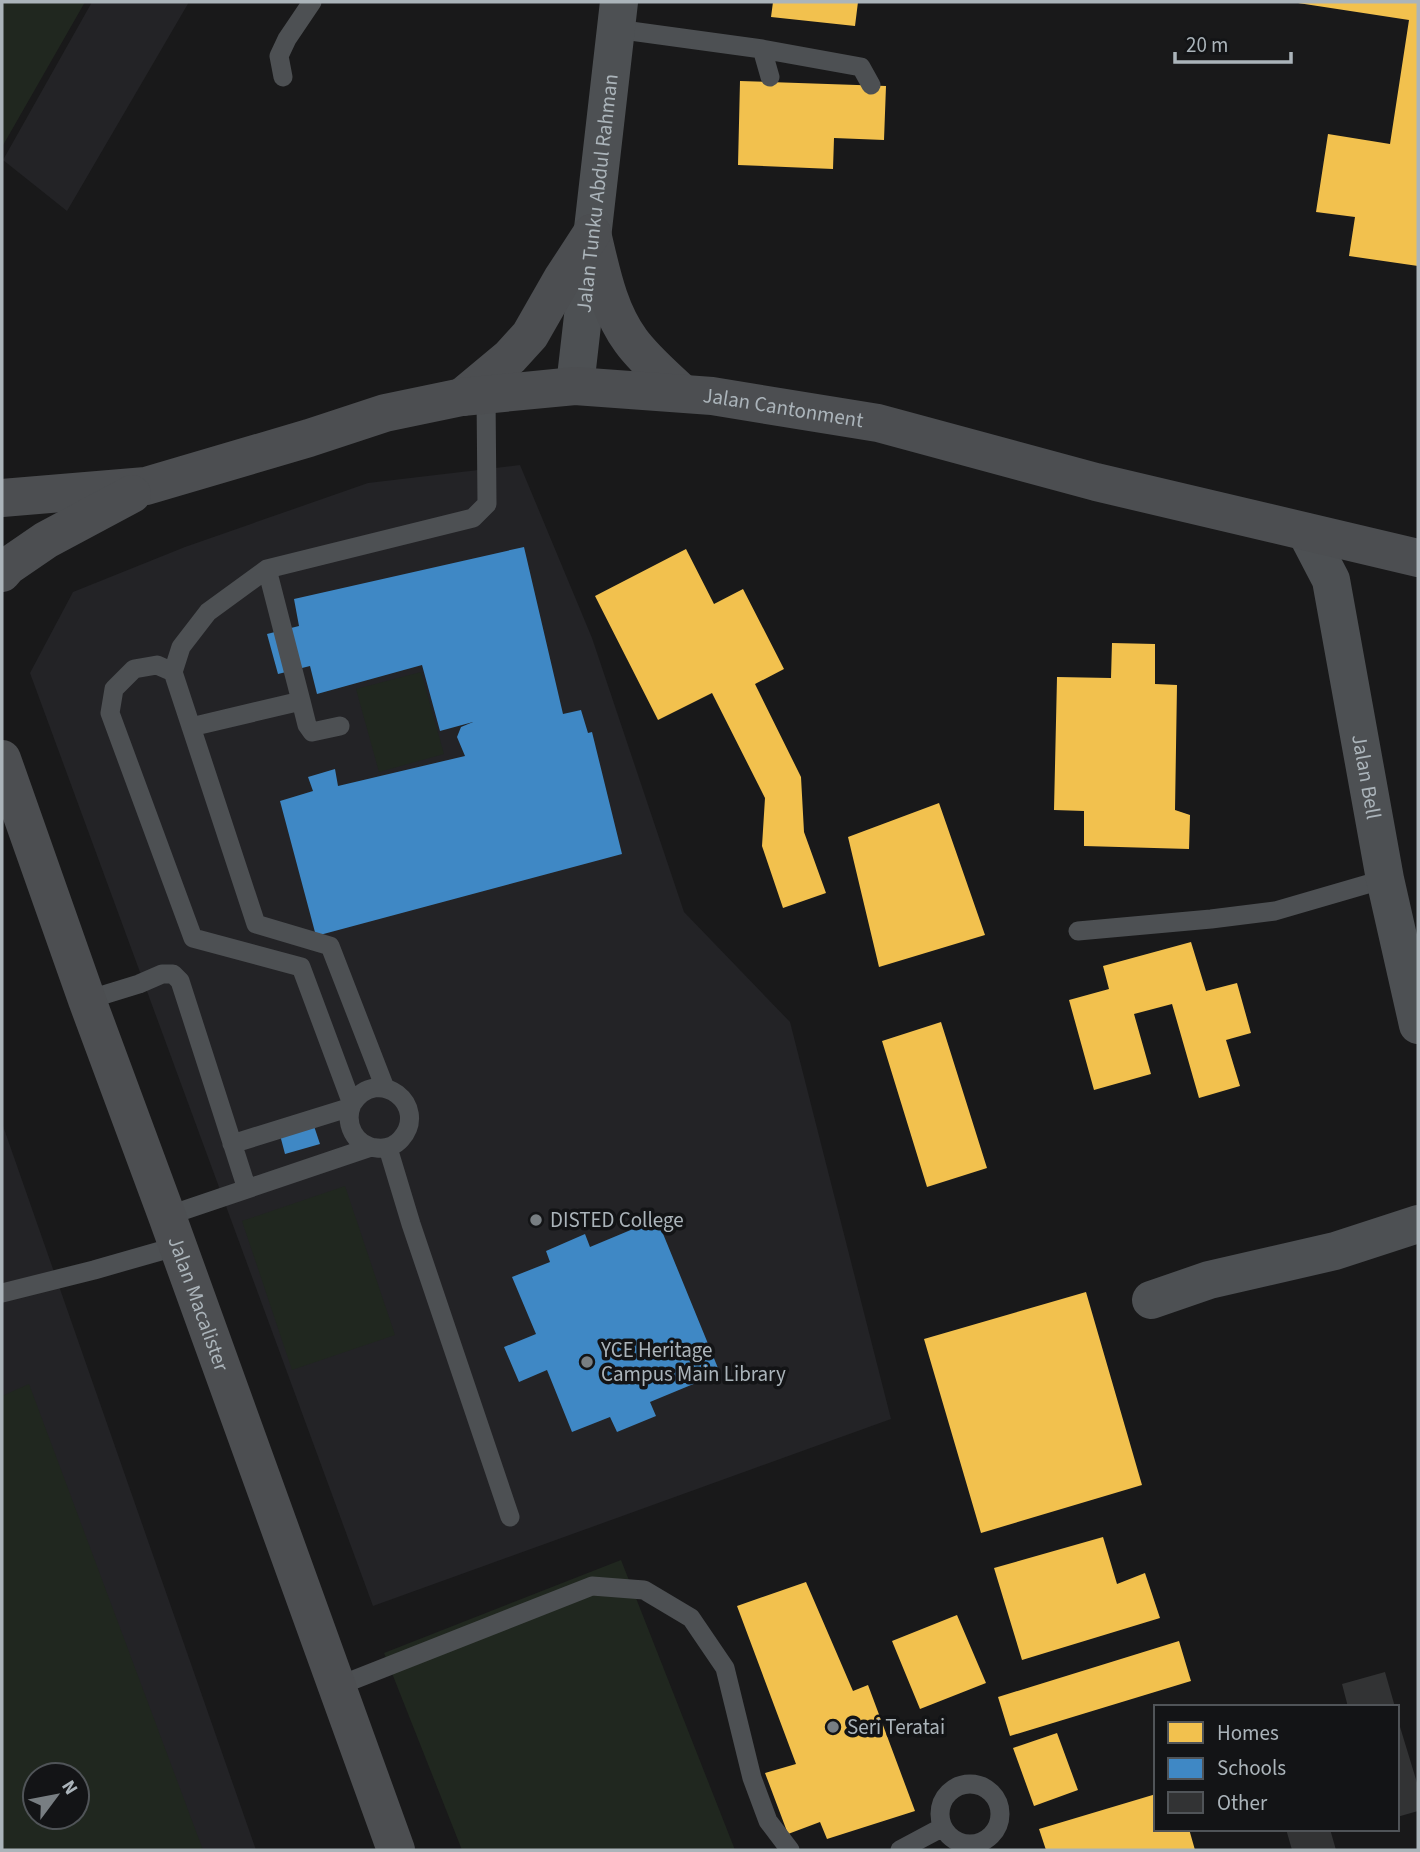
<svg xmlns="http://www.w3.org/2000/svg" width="1420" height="1852" font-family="'Source Sans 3',sans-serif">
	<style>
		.built { fill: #232326; fill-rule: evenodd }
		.green { fill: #20271f; fill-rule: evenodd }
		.homes { fill: #f2c14e }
		.schools { fill: #3f88c5 }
		.building { fill: #323334 }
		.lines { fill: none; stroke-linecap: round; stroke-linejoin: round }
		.lane { stroke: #4d5053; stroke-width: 19 }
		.street { stroke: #4d5053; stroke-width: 38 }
		.secondary { stroke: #4c4e51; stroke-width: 38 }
		.poi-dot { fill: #787e82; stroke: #131416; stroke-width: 2.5 }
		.labels { text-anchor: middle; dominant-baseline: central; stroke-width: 7; stroke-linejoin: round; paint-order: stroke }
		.street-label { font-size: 21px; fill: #abb4ba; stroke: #131416 }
		.poi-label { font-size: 21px; fill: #abb4ba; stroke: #131416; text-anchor: start }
	</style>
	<rect width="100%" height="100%" fill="#19191a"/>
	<path class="built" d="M 92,2 L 189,2 L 67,211 L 3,160 Z
		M 520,465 L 592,638 L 684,912 L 790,1022 L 891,1419 L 373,1606 L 30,673 L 73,592 L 185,547 L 368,483 Z
		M 2,1123 L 256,1850 L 2,1850 ZM 35,1775 L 77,1775 L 77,1817 L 35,1817 Z"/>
	<path class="green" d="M 2,2 L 85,2 L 2,147 Z
		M 421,672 L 444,754 L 379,772 L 356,689 Z
		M 345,1186 L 395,1335 L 292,1370 L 242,1221 Z
		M 29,1384 L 203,1850 L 2,1850 L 2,1396 ZM 77,1775 L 77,1817 L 35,1817 L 35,1775 Z
		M 621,1560 L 735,1850 L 462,1850 L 384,1653 Z"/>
	<path class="homes" d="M 773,2 L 858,2 L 855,26 L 771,17 Z
		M 1298,2 L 1418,2 L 1418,266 L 1349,256 L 1355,217 L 1316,212 L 1328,134 L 1390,144 L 1409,20 L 1298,3 Z
		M 740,81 L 886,86 L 884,140 L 834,138 L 833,169 L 738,165 Z
		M 686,549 L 714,604 L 743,589 L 784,669 L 755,684 L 801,777 L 804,832 L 826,893 L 783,908 L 762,846 L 765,798 L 712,693 L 658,720 L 595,596 Z
		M 1112,643 L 1155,644 L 1155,684 L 1177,685 L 1175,810 L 1190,815 L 1189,849 L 1084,846 L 1084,811 L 1054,810 L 1057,677 L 1111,678 Z
		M 939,803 L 985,935 L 879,967 L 848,837 Z
		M 1191,942 L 1206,991 L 1237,983 L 1251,1033 L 1226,1040 L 1240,1086 L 1199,1098 L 1172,1004 L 1134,1014 L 1151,1074 L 1094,1090 L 1069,1000 L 1109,989 L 1103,966 Z
		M 941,1022 L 987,1168 L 927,1187 L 882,1041 Z
		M 1086,1292 L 1142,1485 L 981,1533 L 924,1339 Z
		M 1103,1537 L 1117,1584 L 1145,1573 L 1160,1618 L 1022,1660 L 994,1568 Z
		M 806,1582 L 853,1691 L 868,1685 L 915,1811 L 827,1839 L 820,1822 L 788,1834 L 765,1773 L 796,1764 L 737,1606 Z
		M 957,1615 L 986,1683 L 920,1709 L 892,1641 Z
		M 1179,1641 L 1191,1681 L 1010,1736 L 998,1697 Z
		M 1057,1733 L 1078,1790 L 1034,1806 L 1013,1748 Z
		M 1156,1794 L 1156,1829 L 1189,1829 L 1195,1850 L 1046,1850 L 1039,1829 Z"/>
	<path class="schools" d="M 524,547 L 563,714 L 581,710 L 588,733 L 592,732 L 622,854 L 316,936 L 280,801 L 313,791 L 308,777 L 335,769 L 338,786 L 465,756 L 457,737 L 461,727 L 473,722 L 440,731 L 422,665 L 317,694 L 310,666 L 278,674 L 267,634 L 299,626 L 294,599 Z
		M 314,1126 L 320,1144 L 285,1154 L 280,1135 Z
		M 657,1219 L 720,1373 L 650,1402 L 656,1416 L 617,1432 L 610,1417 L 572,1432 L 547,1370 L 519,1382 L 504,1347 L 536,1334 L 512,1277 L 550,1262 L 546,1251 L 585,1234 L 590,1247 Z"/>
	<path class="building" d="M 1385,1672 L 1395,1707 L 1348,1707 L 1342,1684 Z
		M 1397,1717 L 1418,1786 L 1418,1811 L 1397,1817 Z
		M 1286,1829 L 1330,1829 L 1336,1850 L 1292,1850 Z"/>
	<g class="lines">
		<path class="lane" d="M 616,29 L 762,49 L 770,77
			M 762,49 L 861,67 L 871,85
			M 283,77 L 279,56 L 287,39 L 312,2
			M 267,569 L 301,701
			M 173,672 L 181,647 L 208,612 L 267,569 L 473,518 L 487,504 L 486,395
			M 191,727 L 301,701 L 307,725 L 312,732 L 340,726
			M 1078,931 L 1211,919 L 1275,911 L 1385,879
			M 87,1000 L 139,984 L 162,974 L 173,974 L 180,981 L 247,1189
			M 352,1104 C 378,1064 430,1106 401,1139 C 395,1146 386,1149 377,1148 C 354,1146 344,1123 352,1104 L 301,967 L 193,938 L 110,713 L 114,689 L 134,669 L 157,665 L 173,672 L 256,924 L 330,946 L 385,1088
			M 232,1144 L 351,1107
			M 388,1148 L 411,1224 L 510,1517
			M 167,1216 L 371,1147
			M 2,1293 L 94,1270 L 178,1246
			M 338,1686 L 592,1586 L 644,1590 L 691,1618 L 725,1668 L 752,1778 L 768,1821 L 790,1850
			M940 1814a30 30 0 1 1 60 0a30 30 0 1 1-60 0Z
			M 900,1850 L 943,1827"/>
		<g class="street">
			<path id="s1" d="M 575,386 L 619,2"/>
			<path id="s2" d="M 1306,532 L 1331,580 L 1385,879 L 1418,1025"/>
			<path d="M 1151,1300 L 1209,1280 L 1335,1251 L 1418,1224"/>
		</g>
		<g class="secondary">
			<path d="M 592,233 C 601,270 608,310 631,341 C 645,360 664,376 681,392"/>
			<path d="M 462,397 L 510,357 L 530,335 L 562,279 L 592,233"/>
			<path id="s3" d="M 2,498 L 146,486 L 309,438 L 385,413 L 462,397 L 575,386 L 712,396 L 878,423 L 1096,482 L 1418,558"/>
			<path d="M 2,573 L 8,566 L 46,540 L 132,494"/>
			<path id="s4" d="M 2,759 L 87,1000 L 167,1216 L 396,1850"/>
		</g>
	</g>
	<g class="poi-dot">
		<circle cx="536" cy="1220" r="7"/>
		<circle cx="587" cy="1362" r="7"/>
		<circle cx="833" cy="1727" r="7"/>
	</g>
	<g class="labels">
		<g class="street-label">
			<text stroke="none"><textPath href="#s1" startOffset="194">Jalan Tunku Abdul Rahman</textPath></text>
			<text stroke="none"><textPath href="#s3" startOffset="796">Jalan Cantonment</textPath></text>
			<text stroke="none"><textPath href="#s2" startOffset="254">Jalan Bell</textPath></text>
			<text stroke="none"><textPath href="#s4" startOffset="579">Jalan Macalister</textPath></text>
		</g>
		<g class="poi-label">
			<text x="550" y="1220">DISTED College</text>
			<text x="601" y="1350">YCE Heritage<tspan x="601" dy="24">Campus Main Library</tspan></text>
			<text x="847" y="1727">Seri Teratai</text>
		</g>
	</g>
	<rect width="1420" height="1852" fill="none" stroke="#abb4ba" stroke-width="7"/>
	<rect x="1154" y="1705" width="245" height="126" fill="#131416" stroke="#505458" stroke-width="2"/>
	<rect x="1168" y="1722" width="35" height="21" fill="#f2c14e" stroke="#505458" stroke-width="2"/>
	<text x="1217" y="1740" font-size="21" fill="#abb4ba">Homes</text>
	<rect x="1168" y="1758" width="35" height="21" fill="#3f88c5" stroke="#505458" stroke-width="2"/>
	<text x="1217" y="1775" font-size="21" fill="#abb4ba">Schools</text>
	<rect x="1168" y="1792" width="35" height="21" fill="#323334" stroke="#505458" stroke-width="2"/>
	<text x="1217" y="1810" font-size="21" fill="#abb4ba">Other</text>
	<g transform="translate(56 1796) rotate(58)"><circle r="33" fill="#131416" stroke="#505458" stroke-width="2"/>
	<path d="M0-5L12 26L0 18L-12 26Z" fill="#787e82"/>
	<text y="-10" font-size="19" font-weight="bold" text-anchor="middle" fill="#abb4ba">N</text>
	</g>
	<path d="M1175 52v10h116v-10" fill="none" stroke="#abb4ba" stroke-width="3.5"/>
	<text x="1186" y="52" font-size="21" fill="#abb4ba" stroke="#131416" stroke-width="5" paint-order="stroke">20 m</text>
</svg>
